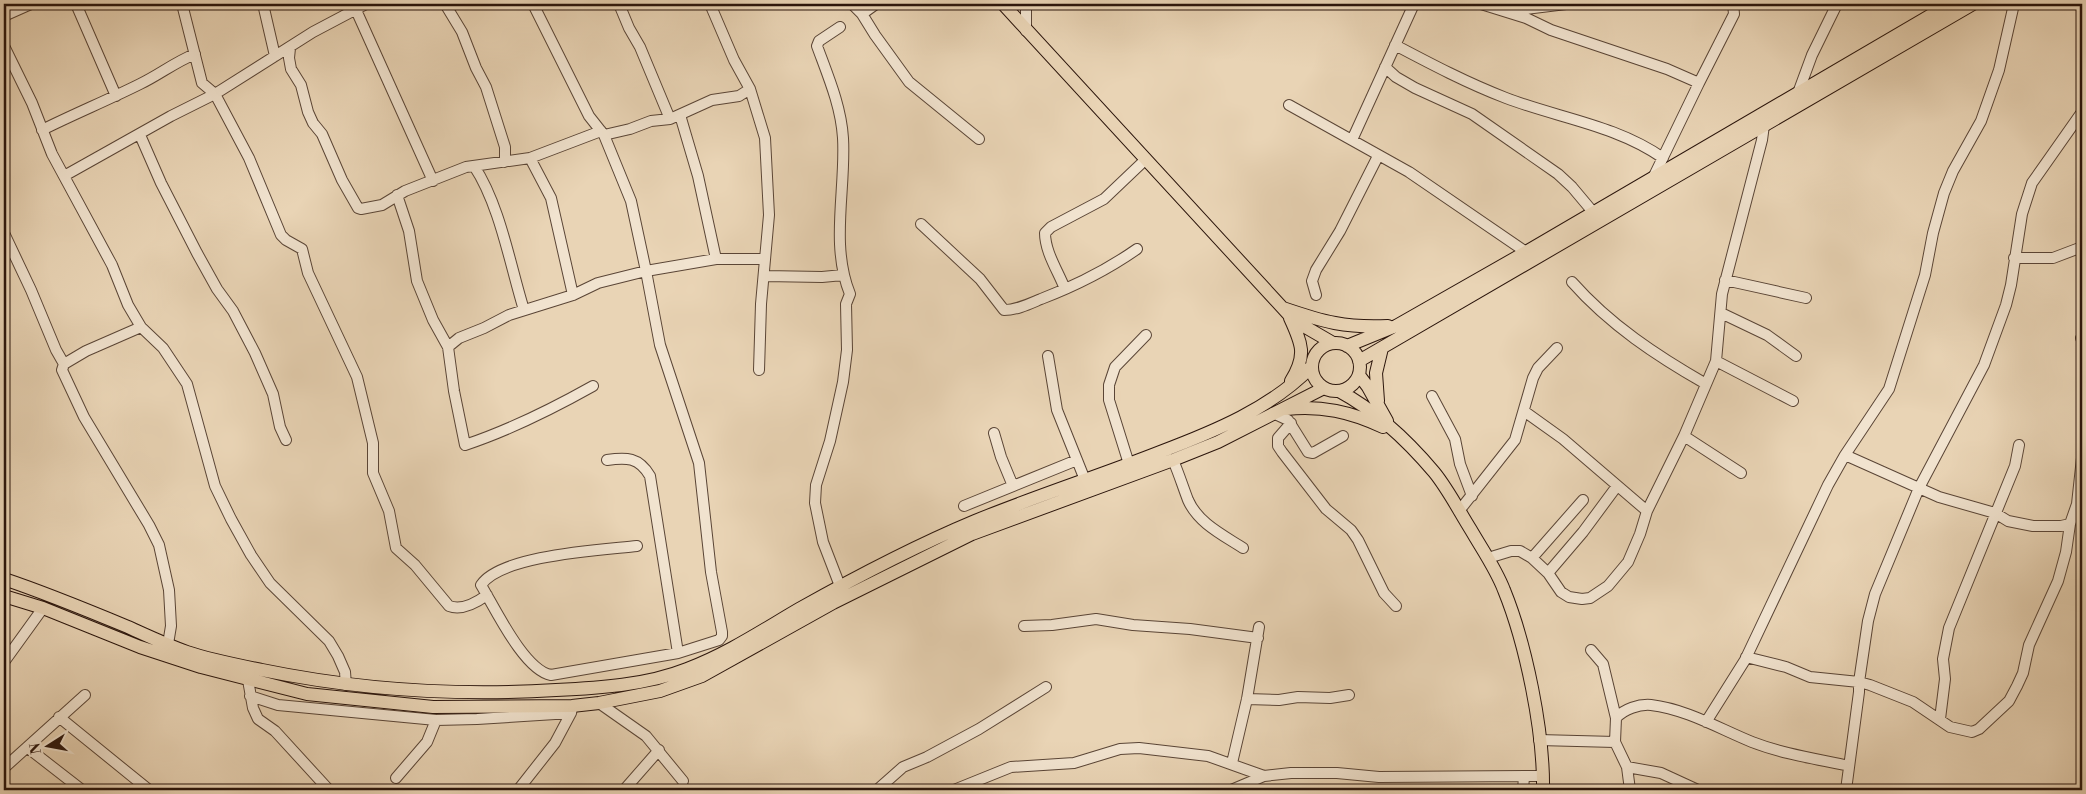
<svg xmlns="http://www.w3.org/2000/svg" width="2086" height="794" font-family="'Libre Bodoni',serif">
	<style>
		.lines { fill: none; stroke-linecap: round; stroke-linejoin: round }
		.minor-casing { stroke: #5a4536; stroke-width: 12 }
		.major-casing { stroke: #2b150c; stroke-width: 14 }
		.minor { stroke: #f1e3cf; stroke-width: 10 }
		.major { stroke: #e9d4b5; stroke-width: 12 }
	</style>
	<rect width="100%" height="100%" fill="#e9d4b5"/>
	<filter id="stains"><feTurbulence type="fractalNoise" baseFrequency=".004" numOctaves="4"/><feColorMatrix values="0 0 0 0 .2 0 0 0 0 .09 0 0 0 0 .02 0 0 0 .5 -.17"/></filter>
	<radialGradient id="worn" r=".72"><stop offset=".6" stop-color="#630" stop-opacity="0"/><stop offset="1" stop-color="#630" stop-opacity=".3"/></radialGradient>
	<g class="lines">
		<defs>
			<path id="minor" d="M 76,4 L 116,96
				M 182,4 L 202,83 L 215,94 L 249,158 L 281,235 L 286,240 L 302,249 L 308,273 L 357,377 L 373,443 L 373,473 L 389,511 L 396,548 L 415,565 L 449,606 C 462,611 476,603 487,595
				M 263,4 L 275,56
				M 445,4 L 462,32 L 476,68 L 486,87 L 505,147 L 505,162
				M 533,4 L 589,116 L 604,135 L 631,201 L 646,271 L 660,345 L 699,463 L 711,572 L 722,632 L 722,636 L 719,640 L 678,653 L 650,476 C 639,457 626,457 607,460
				M 619,4 L 629,28 L 640,47 L 670,119
				M 710,4 L 734,60 L 750,89 L 765,138 L 769,215 L 761,304 L 759,370
				M 852,4 L 862,14 L 875,35 L 909,82 L 979,139
				M 1026,4 L 1026,31
				M 1481,4 L 1526,18 L 1551,30 L 1667,69 L 1699,83 L 1653,178
				M 356,10 L 433,181
				M 1510,11 L 1566,4
				M 862,14 L 876,4
				M 4,16 L 31,4
				M 840,27 L 819,41 L 817,46 C 828,76 841,106 843,138 C 846,189 830,245 850,294 L 846,304 L 847,350 L 843,382 L 830,441 L 816,485 L 815,503 L 823,542 L 840,586
				M 1395,45 C 1431,64 1467,83 1506,98 C 1558,118 1616,125 1663,158
				M 4,46 L 32,103 L 52,154 L 112,265 L 128,305 L 141,327 L 163,348 L 187,384 L 215,486 L 231,519 L 251,555 L 270,583 L 329,641 L 338,656 L 345,672 L 346,685
				M 290,48 L 289,58 L 291,69 L 301,85 L 308,112 L 313,123 L 322,134 L 342,180 L 358,208 L 361,209 L 382,205 L 405,191 L 466,167 L 530,158 L 601,131
				M 1385,67 L 1396,77 L 1415,88 L 1472,114 L 1558,174 L 1572,187 L 1593,212
				M 1699,83 L 1734,14 L 1733,4
				M 1798,93 L 1812,55 L 1837,4
				M 1289,105 L 1409,172 L 1526,252
				M 680,115 L 698,176 L 716,259
				M 42,130 C 74,114 108,100 140,84 C 159,75 175,62 195,54
				M 140,135 L 161,183 L 197,253 L 217,289 L 233,311 L 255,353 L 273,394 L 280,427 L 286,440
				M 604,135 L 630,129 L 651,121 L 670,119 L 712,100 L 739,96 L 750,89
				M 1352,140 L 1414,4
				M 530,158 L 551,198 L 573,295
				M 474,166 C 500,205 510,265 524,310
				M 64,176 L 171,116 L 215,94 L 313,32 L 366,4
				M 397,195 L 409,231 L 417,281 L 433,320 L 448,347 L 454,391 L 465,445 C 510,430 552,409 593,386
				M 921,224 L 980,279 L 1004,310 C 1017,310 1029,304 1041,299 C 1075,286 1107,270 1137,249
				M 4,233 L 31,290 L 56,350 L 64,364
				M 2014,258 L 2053,258 L 2082,247
				M 765,276 L 822,277 L 843,275
				M 1725,280 L 1806,298
				M 1572,282 C 1610,325 1657,356 1706,384
				M 1065,289 C 1058,271 1045,252 1045,233 L 1051,227 L 1104,199 L 1145,160
				M 1316,295 L 1312,281 L 1316,270 L 1340,231 L 1378,156
				M 1721,313 L 1767,335 L 1796,356
				M 141,327 L 86,351 L 64,364 L 62,370 L 84,417 L 149,525 L 159,545 L 169,590 L 171,626 L 168,644
				M 2081,338 L 2082,340
				M 448,347 L 459,338 L 484,328 L 509,315 L 573,295 L 598,283 L 646,271 L 716,259 L 764,259
				M 1048,356 L 1057,410 L 1085,480
				M 1716,361 L 1793,401
				M 1432,396 L 1455,439 L 1460,464 L 1472,496
				M 1524,411 L 1563,439 L 1647,511
				M 1273,413 L 1288,420 L 1308,452 L 1313,453 L 1343,436
				M 1291,423 L 1278,438 L 1278,446 L 1282,452 L 1326,509 L 1351,530 L 1358,540 L 1384,593 L 1396,606
				M 994,433 L 1001,457 L 1013,486
				M 1684,436 L 1741,473
				M 1845,455 L 1939,497 L 1995,513 L 2008,521 L 2033,526 L 2061,526 L 2070,524
				M 1173,460 C 1179,474 1183,487 1188,500 C 1198,523 1223,535 1243,548
				M 1129,464 L 1109,400 L 1109,385 L 1115,367 L 1146,335
				M 964,506 L 1077,460
				M 1459,511 L 1515,440 L 1533,378 L 1538,368 L 1557,348
				M 637,546 C 602,550 501,555 481,585 C 495,608 524,670 551,675 L 678,653
				M 1488,558 L 1511,551 L 1520,551 L 1532,558 L 1548,573 L 1561,592 L 1569,597 L 1582,599 L 1590,598 L 1608,586 L 1628,562 L 1640,534 L 1647,511 L 1684,436 L 1716,361 L 1722,294 L 1762,140 L 1764,125
				M 1532,558 L 1583,500
				M 1548,573 L 1583,532 L 1617,486
				M 1024,626 L 1052,625 L 1096,619 L 1133,625 L 1190,629 L 1258,638
				M 1591,650 L 1603,664 L 1616,718 L 1615,742 L 1627,767 L 1630,790
				M 1746,657 L 1786,667 L 1810,677 L 1859,682 L 1870,685 L 1913,702 L 1950,727 L 1972,732 L 1979,729 L 2009,701 L 2017,686 L 2023,673 L 2029,645 L 2058,581 L 2066,552 L 2070,524 L 2077,504 L 2082,458
				M 4,662 L 43,608
				M 248,680 L 253,708 L 258,719 L 275,731 L 329,790
				M 250,696 L 278,705 L 436,720 L 477,719 L 571,713
				M 1247,699 L 1279,700 L 1298,697 L 1330,698 L 1349,695
				M 599,703 L 646,736 L 683,781
				M 59,717 L 149,790
				M 1616,718 C 1624,709 1639,704 1651,705 C 1686,709 1720,729 1752,742 C 1783,754 1817,759 1849,766
				M 1940,719 L 1945,679 L 1943,659 L 1949,628 L 2015,466 L 2019,445
				M 1706,722 L 1745,660 L 1828,485 L 1845,455 L 1889,389 L 1925,275 L 1933,233 L 1944,193 L 1953,171 L 1981,121 L 1999,70 L 2014,4
				M 1539,740 L 1615,742
				M 28,748 L 82,790
				M 1232,763 L 1247,699 L 1259,627
				M 1627,767 L 1661,773 L 1698,790
				M 4,768 L 85,695
				M 396,778 L 427,742 L 436,720
				M 518,790 L 555,743 L 571,713 L 572,708
				M 624,790 L 659,750
				M 877,790 L 903,767 L 927,757 L 979,729 L 1046,687
				M 954,790 L 1011,767 L 1074,763 L 1120,749 L 1139,748 L 1208,756 L 1264,776
				M 1231,790 L 1264,776 L 1291,773 L 1337,773 L 1379,777 L 1543,776
				M 1523,790 L 1524,777
				M 1846,790 L 1859,692 L 1859,682 L 1868,621 L 1875,594 L 1919,488 L 1984,365 L 2006,305 L 2011,285 L 2022,214 L 2032,183 L 2082,112"/>
			<path id="major" d="M 1003,4 L 1290,316 L 1295,321 L 1333,343
				M 1283,308 C 1324,322 1345,328 1388,326
				M 1290,318 C 1302,344 1307,355 1291,381
				M1312 367a24 24 0 1 1 48 0a24 24 0 1 1-48 0Z
				M 1347,346 L 1396,326 L 1526,252 L 1950,4
				M 1359,361 L 1973,4
				M 1359,375 L 1368,387 L 1387,421
				M 1339,391 C 1376,411 1407,440 1434,472 C 1448,489 1459,511 1471,530 C 1482,549 1496,569 1504,590 C 1526,644 1544,732 1543,790
				M 1378,401 L 1376,373 L 1382,348
				M 1286,409 C 1321,405 1351,412 1383,427
				M 4,579 C 46,593 87,610 128,627 C 148,636 167,645 187,652 C 211,660 237,665 262,670 C 359,690 457,696 556,690 C 599,688 647,685 687,669 C 727,654 763,630 799,609 C 856,577 915,546 975,521 C 1036,496 1099,476 1160,452 C 1213,432 1272,408 1312,366
				M 4,596 L 43,608 L 140,647 L 201,667 L 307,694 L 433,707 L 572,706 L 599,703 L 660,691 L 702,676 L 833,603 L 972,534 L 1173,460 L 1218,442 L 1324,388"/>
		</defs>
		<use href="#minor" class="minor-casing"/>
		<use href="#major" class="major-casing"/>
		<use href="#minor" class="minor"/>
		<use href="#major" class="major"/>
	</g>
	<rect width="2086" height="794" fill="none" stroke="#e9d4b5" stroke-width="20"/>
	<rect x="5" y="5" width="2076" height="784" fill="none" stroke="#2b150c" stroke-width="2.5"/>
	<rect x="10" y="10" width="2066" height="774" fill="none" stroke="#2b150c"/>
	<g transform="translate(48 746) rotate(259)" stroke="#f1e3cf" stroke-width="4" paint-order="stroke">
	<path d="M0-4L9 19L0 12L-9 19Z" fill="#2b150c"/>
	<text y="-8" font-size="14" font-weight="bold" text-anchor="middle" fill="#2b150c">N</text>
	</g>
	<rect width="100%" height="100%" filter="url(#stains)"/>
	<rect width="100%" height="100%" fill="url(#worn)"/>
</svg>
